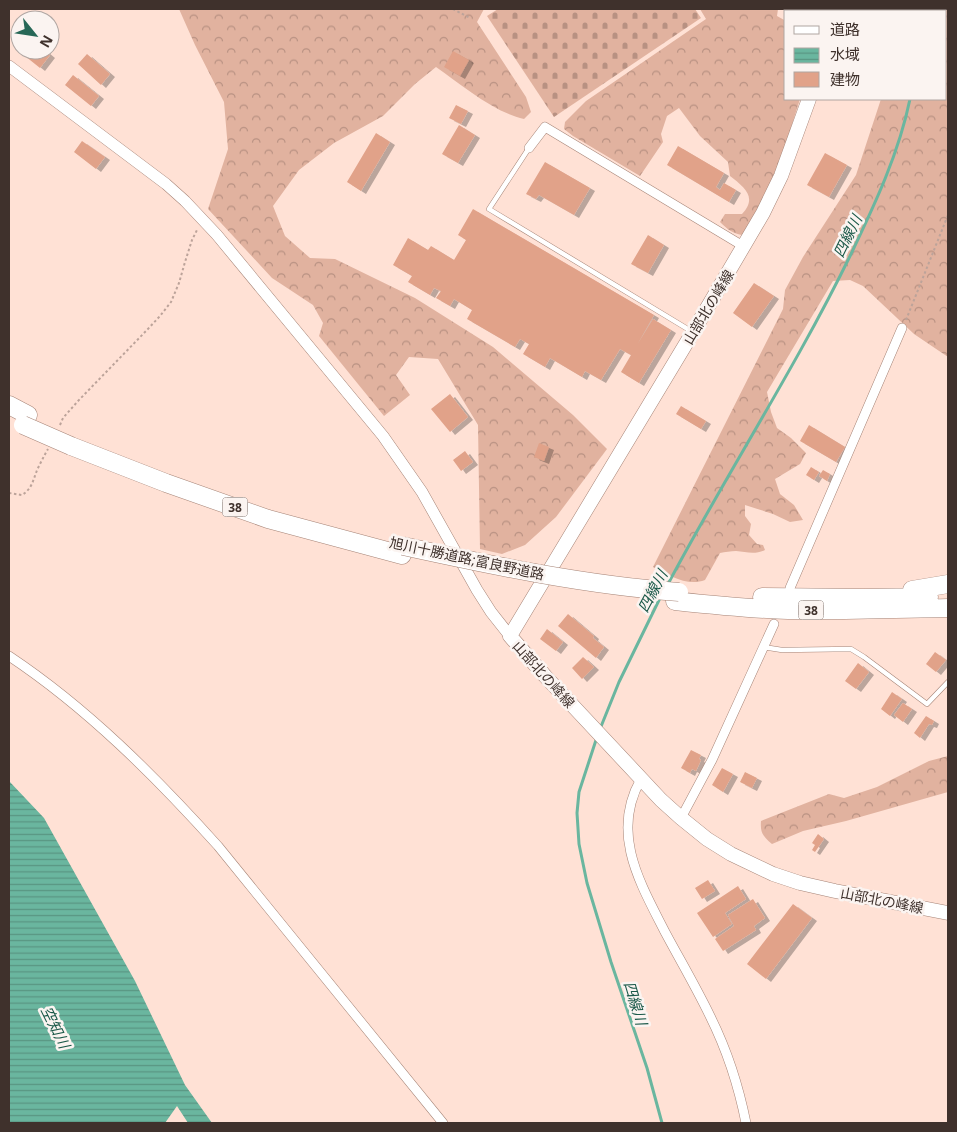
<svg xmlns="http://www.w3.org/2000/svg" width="957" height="1132" font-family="'Open Sans','Noto Sans JP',sans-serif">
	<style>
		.forest { fill: url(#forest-crowns) }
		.cemetery { fill: url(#cemetery-stones) }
		.water { fill: url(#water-rules) }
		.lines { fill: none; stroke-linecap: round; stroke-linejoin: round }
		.stream { stroke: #6ab69f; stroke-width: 3 }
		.building { fill: #e1a289; filter: url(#shadow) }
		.service-casing { stroke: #a68477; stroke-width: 5.5 }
		.minor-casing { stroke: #a68477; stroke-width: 10 }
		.tertiary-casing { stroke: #a68477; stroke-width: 12 }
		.secondary-casing { stroke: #a68477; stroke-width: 15 }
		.motorway-casing { stroke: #a68477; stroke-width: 19 }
		.path { stroke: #bca39a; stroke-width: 2; stroke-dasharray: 2.5 2.5; stroke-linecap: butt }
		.service { stroke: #fff; stroke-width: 4.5 }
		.minor { stroke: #fff; stroke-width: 9 }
		.tertiary { stroke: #fff; stroke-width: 11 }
		.secondary { stroke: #fff; stroke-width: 14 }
		.motorway { stroke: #fff; stroke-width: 18 }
		.motorway-bridge-casing { stroke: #a68477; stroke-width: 19; stroke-linecap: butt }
		.motorway-bridge { stroke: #fff; stroke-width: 18 }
		.labels { text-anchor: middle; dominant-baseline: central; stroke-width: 5; stroke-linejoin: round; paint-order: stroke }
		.shield { fill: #fbf4f1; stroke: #776c67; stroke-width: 1 }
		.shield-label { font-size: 12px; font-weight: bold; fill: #3f312c }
		.street-label { font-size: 14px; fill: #3f312c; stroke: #fbf4f1 }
		.water-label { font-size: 15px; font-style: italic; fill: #1a5848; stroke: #fbf4f1 }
	</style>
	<defs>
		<pattern id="forest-crowns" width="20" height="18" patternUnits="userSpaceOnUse" patternTransform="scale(1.25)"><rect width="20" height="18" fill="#e1b29f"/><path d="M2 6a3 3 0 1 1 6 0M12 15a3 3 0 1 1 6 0" fill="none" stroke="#b89182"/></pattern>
		<pattern id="cemetery-stones" width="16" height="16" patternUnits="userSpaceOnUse" patternTransform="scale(1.25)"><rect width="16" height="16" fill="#e1b29f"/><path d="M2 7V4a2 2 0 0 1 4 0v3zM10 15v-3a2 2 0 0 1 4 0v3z" fill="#b89182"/></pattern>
		<pattern id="water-rules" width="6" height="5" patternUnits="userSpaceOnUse" patternTransform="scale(1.25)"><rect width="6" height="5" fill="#6ab69f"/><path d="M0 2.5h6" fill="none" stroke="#599582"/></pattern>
		<filter id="shadow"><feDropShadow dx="5" dy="3" stdDeviation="0" flood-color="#0004"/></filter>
	</defs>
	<rect width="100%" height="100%" fill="#ffe1d5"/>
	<path class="forest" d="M 179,9 L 484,9 L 477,22 L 526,97 L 531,112 L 524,119 C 493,112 462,85 436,67 L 415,84 L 383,116 L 334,143 L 299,170 L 273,206 L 285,236 L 310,258 L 335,259 L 415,298 L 493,347 L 573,415 L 607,449 L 556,517 L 525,545 L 502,554 L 480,549 L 478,425 L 438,359 L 409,357 L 396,375 L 410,395 L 384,416 L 319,336 L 323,323 L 313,305 L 272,278 L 208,209 L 228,149 L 224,102 L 195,45 Z
		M 700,9 L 778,9 L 777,16 L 786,21 L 786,99 L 800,99 L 778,169 L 764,197 L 743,235 C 733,234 727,229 720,222 L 725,214 L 742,214 C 758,197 744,187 730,176 L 728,162 L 700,136 L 679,108 L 667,116 L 661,134 L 663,142 L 640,176 L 573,136 L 564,129 L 565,122 L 586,101 L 706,19 Z
		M 851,9 L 948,9 L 948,357 L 914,334 L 863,286 L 850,280 L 833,281 L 767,392 L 771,412 L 777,428 L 791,438 L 806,453 L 800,464 L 775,479 L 780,494 L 794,505 L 803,520 L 790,522 L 773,514 L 745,505 L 745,516 L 751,524 L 749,535 L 757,544 L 763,545 L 765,550 C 755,555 746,552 736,551 C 731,551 725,552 720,553 L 705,580 C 687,587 669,575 653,567 L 783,309 L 785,290 L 803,257 L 856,175 L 881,99 L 946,99 L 946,11 L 851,11 Z
		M 948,756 L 948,792 L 846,821 L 803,831 L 772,844 C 763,836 760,833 761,821 L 829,794 L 844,798 L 877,787 L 929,761 Z"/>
	<path class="cemetery" d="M 498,9 L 695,9 L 701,18 L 554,117 L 487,16 Z"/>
	<path class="water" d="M 9,781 L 44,818 L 135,981 L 185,1085 L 212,1123 L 188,1123 L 177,1106 L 165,1123 L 9,1123 Z"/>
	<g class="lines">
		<path class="stream" d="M 913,9 L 914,11
			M 668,584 C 727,473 796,367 851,254 C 875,204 899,153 910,99
			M 600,729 L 619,682 L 661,596
			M 597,737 L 579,792 L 577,813 L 579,844 L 587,883 L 611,962 L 647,1068 L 662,1123"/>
	</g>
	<path class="building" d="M 20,41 L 20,50 L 44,50 L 50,55 L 40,68 L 15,48 Z
		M 453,51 L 469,60 L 460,76 L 444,67 Z
		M 87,54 L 110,74 L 101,85 L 78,64 Z
		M 73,75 L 99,96 L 91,106 L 65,85 Z
		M 456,105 L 468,111 L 461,124 L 449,118 Z
		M 459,125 L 475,135 L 458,163 L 442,154 Z
		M 376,133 L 390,142 L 361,191 L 347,182 Z
		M 82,141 L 105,157 L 96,169 L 74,152 Z
		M 678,146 L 724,173 L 716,187 L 720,190 L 724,183 L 736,190 L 729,202 L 667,165 Z
		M 825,153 L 847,165 L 829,197 L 807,185 Z
		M 545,162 L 590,188 L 574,215 L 539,195 L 536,199 L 526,194 Z
		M 473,209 L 654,315 L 637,345 L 653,319 L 671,330 L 639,383 L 621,372 L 631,355 L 620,349 L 601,380 L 585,371 L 582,377 L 550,358 L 545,367 L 523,354 L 529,344 L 520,339 L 515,347 L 467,319 L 472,310 L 454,299 L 450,306 L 436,298 L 441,291 L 434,288 L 430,295 L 408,282 L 412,276 L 393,265 L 408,238 L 428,250 L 431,246 L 454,260 L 466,240 L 458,235 Z
		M 648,235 L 664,245 L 648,273 L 631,264 Z
		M 754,283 L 774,296 L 752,327 L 733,313 Z
		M 450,394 L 468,417 L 450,432 L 431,409 Z
		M 681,406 L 706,421 L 701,429 L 676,414 Z
		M 809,425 L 845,447 L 836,462 L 800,441 Z
		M 539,443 L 549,447 L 544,461 L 534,457 Z
		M 465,451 L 473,462 L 461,471 L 453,460 Z
		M 811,467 L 819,472 L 814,480 L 806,475 Z
		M 823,470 L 830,474 L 827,481 L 819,476 Z
		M 568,614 L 594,636 L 593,638 L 604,647 L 596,658 L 558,626 Z
		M 547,629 L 563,642 L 556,651 L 540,639 Z
		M 935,652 L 946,660 L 936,672 L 926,664 Z
		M 583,657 L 594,667 L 582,679 L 572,668 Z
		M 858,663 L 869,672 L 856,689 L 845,681 Z
		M 892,692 L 902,699 L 890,716 L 881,709 Z
		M 903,703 L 912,709 L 903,722 L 894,715 Z
		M 926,716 L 934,721 L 932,725 L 929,724 L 920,738 L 914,733 Z
		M 691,750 L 701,755 L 699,759 L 701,760 L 696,771 L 692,769 L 690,773 L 681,768 Z
		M 722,768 L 733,774 L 723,792 L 712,785 Z
		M 745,772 L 757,778 L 752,788 L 740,782 Z
		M 818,834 L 824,839 L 815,852 L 812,850 L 815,845 L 812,843 Z
		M 708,880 L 715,891 L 702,899 L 695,888 Z
		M 738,886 L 746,899 L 725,913 L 732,924 L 713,937 L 697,913 Z
		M 753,899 L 765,918 L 754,926 L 756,930 L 723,951 L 715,939 L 734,926 L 728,915 Z
		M 793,904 L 812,918 L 766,979 L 747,964 Z"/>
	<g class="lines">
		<defs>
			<path id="service" d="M 529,148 L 489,209 L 691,331
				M 763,647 L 782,650 L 851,649 L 864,657 L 927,704 L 948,682"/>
			<path id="minor" d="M 529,148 L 545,127 L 743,246
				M 790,588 L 902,328
				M 9,656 C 87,708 155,776 218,846 L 443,1123
				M 641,779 C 610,833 640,883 665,932 C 680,960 696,987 710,1016 C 726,1048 739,1088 746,1123
				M 681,818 L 712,760 L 774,624"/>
			<path id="tertiary" d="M 9,66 L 166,184 L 185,201 L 217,235 L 383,436 L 422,492 L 477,590 L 491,612 L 510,636"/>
			<path id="secondary" d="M 834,11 L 834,9
				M 809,99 L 781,176 L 763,213 L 693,332 L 510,636 L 545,676 L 661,800 L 681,818 L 707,839 L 731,854 L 773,874 L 800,883 L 835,891 L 948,913"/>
			<path id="motorway" d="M 9,405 L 28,415
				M 71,446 L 166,483 L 268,519 L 402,555
				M 912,590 L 948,584
				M 762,597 L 863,598 L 929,597
				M 675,601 C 712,605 750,609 788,610 C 842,611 895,609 948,608"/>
		</defs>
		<use href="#service" class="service-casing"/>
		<use href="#minor" class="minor-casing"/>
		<use href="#tertiary" class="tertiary-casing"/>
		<use href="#secondary" class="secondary-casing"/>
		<use href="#motorway" class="motorway-casing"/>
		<path class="path" d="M 453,9 L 470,18
			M 906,320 L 948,215
			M 60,425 L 63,418 L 78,401 L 146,331 L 160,316 L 171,302 L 179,283 L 185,262 L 192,240 L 197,230
			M 9,493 L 22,495 C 33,488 33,479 38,468 C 41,462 44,456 48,449"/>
		<use href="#service" class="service"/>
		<use href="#minor" class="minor"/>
		<use href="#tertiary" class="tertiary"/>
		<use href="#secondary" class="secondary"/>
		<use href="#motorway" class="motorway"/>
		<defs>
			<path id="motorway-bridge" d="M 23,425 L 71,446
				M 403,546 C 494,566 586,585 679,592"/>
		</defs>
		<use href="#motorway-bridge" class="motorway-bridge-casing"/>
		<use href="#motorway-bridge" class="motorway-bridge"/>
	</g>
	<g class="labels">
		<g class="shield">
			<rect x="222.5" y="497.5" width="25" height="19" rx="4"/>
			<rect x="798.5" y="600.5" width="25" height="19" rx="4"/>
		</g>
		<g class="shield-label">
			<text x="235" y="507">38</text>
			<text x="811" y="610">38</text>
		</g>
		<g class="street-label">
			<text transform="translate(708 307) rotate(-59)">山部北の峰線</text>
			<text transform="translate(467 558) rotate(12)">旭川十勝道路;富良野道路</text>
			<text transform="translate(544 674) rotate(48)">山部北の峰線</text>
			<text transform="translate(882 900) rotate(11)">山部北の峰線</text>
		</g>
		<g class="water-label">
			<text transform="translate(847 236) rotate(-64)">四線川</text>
			<text transform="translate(652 591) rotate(-62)">四線川</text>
			<text transform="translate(636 1003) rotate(73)">四線川</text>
			<text transform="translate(56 1027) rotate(64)">空知川</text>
		</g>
	</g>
	<rect width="957" height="1132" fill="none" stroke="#3f312c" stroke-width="20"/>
	<rect x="784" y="10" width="162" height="90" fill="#fbf4f1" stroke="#b0a6a2"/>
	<rect x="794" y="26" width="25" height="8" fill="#ffffff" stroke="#b0a6a2"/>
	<text x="830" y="35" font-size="15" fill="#3f312c">道路</text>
	<rect x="794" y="48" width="25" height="15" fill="url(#water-rules)" stroke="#b0a6a2"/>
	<text x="830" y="60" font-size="15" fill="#3f312c">水域</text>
	<rect x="794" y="72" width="25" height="15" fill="#e1a289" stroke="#b0a6a2"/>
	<text x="830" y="85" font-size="15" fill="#3f312c">建物</text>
	<g transform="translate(35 35) rotate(120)"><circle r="24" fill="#fbf4f1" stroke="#b0a6a2"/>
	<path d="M0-4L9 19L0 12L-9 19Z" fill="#276857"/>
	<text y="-8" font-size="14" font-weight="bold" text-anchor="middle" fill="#3f312c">N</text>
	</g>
</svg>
